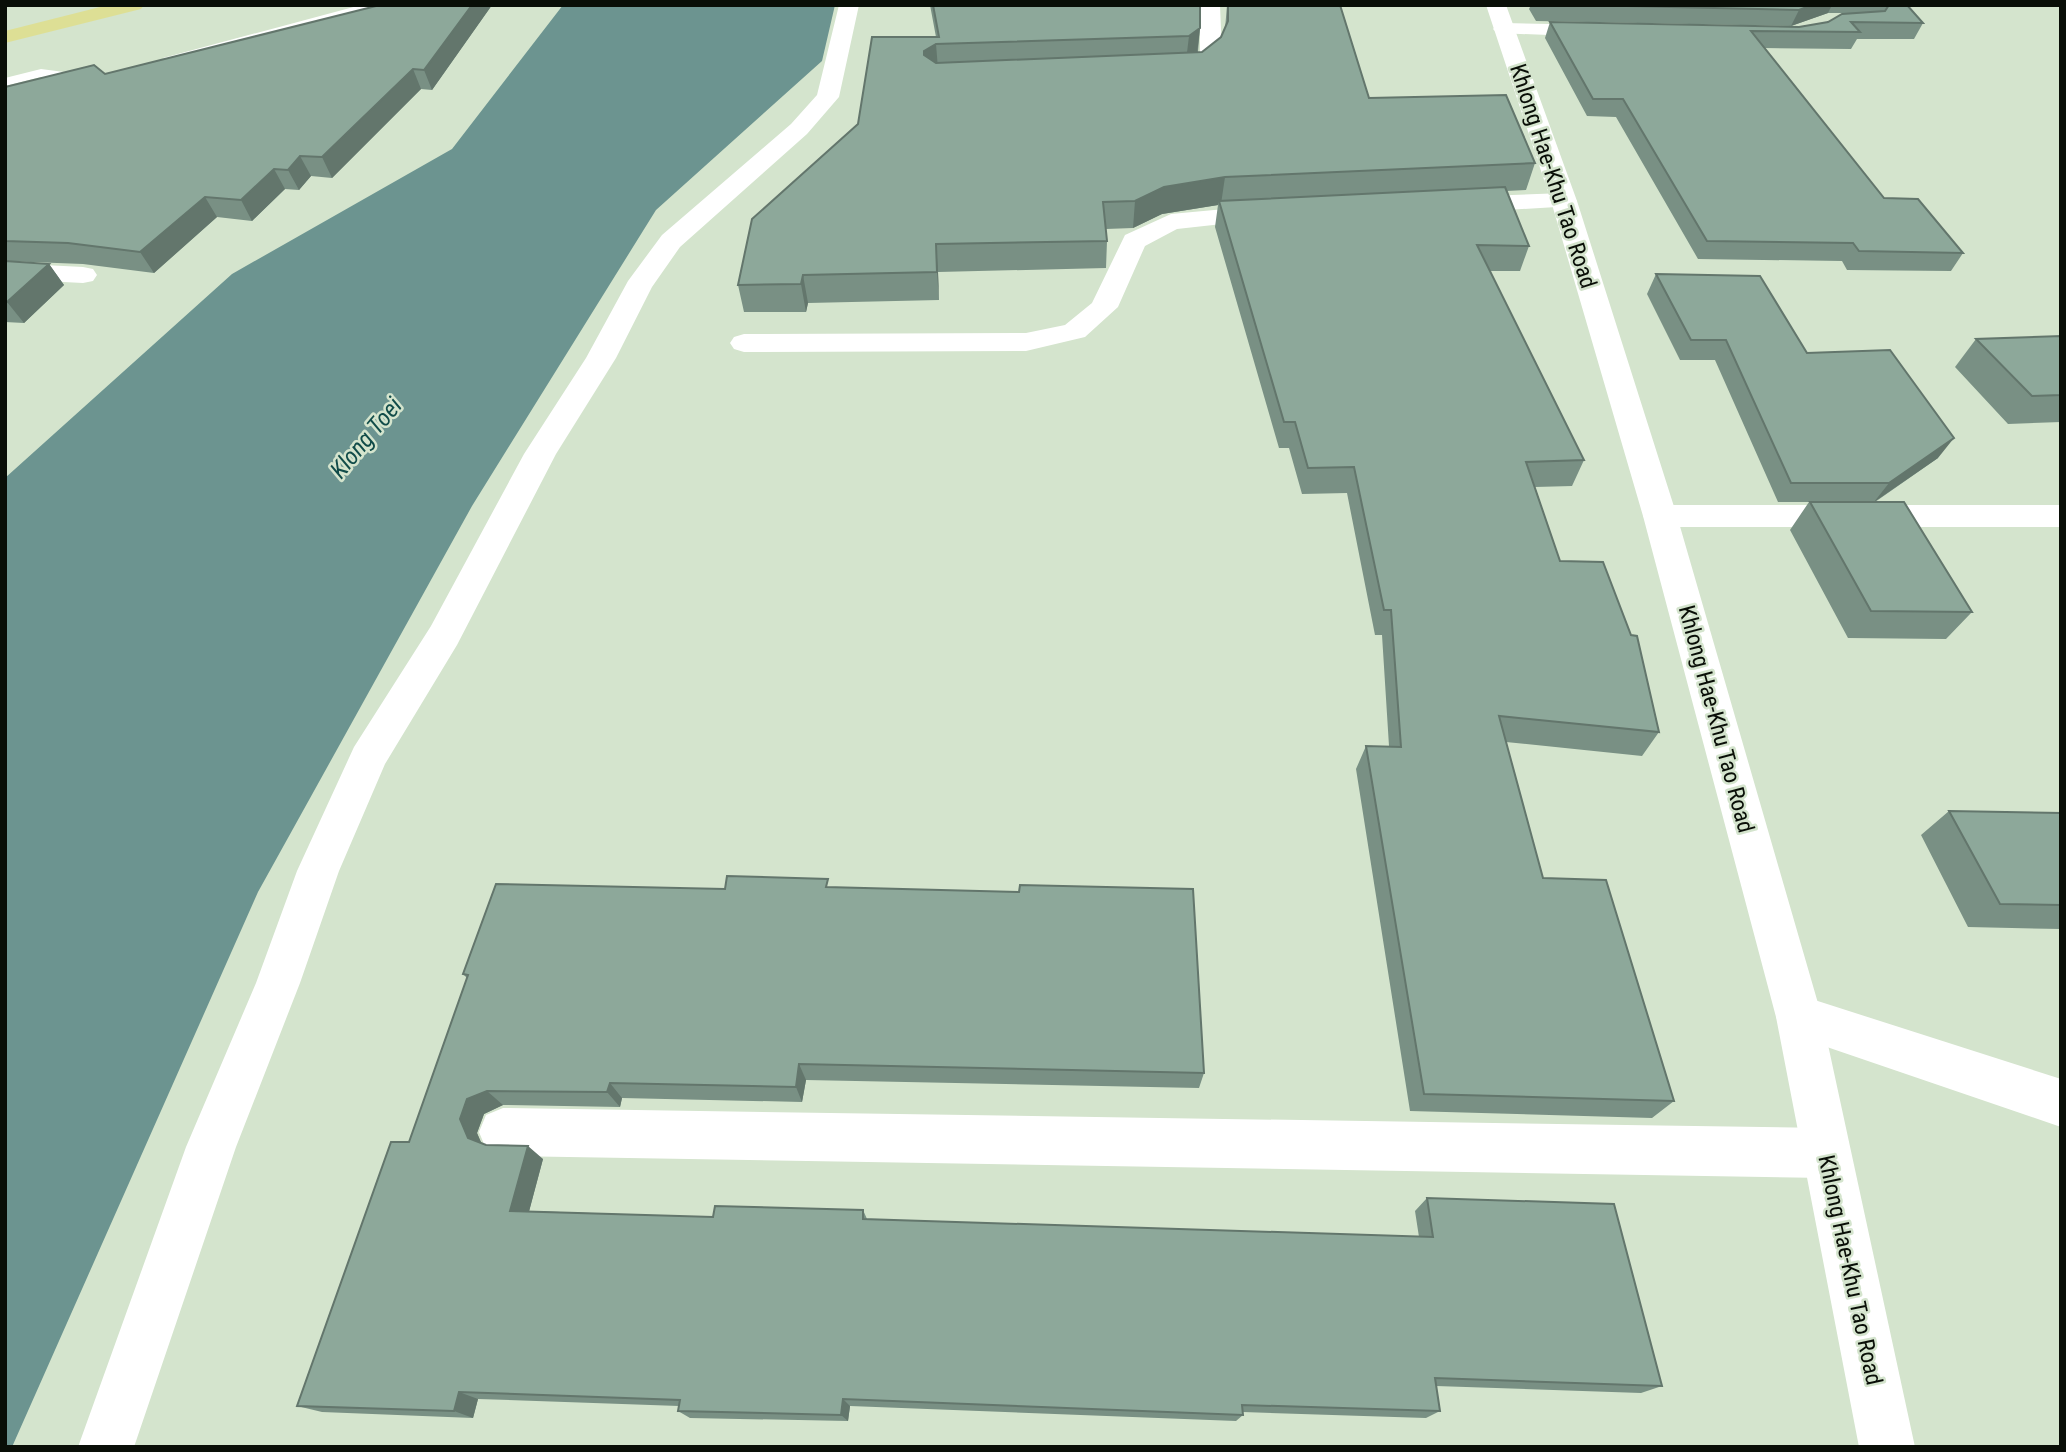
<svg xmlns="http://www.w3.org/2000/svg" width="2066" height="1452" font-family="'Roboto Condensed',sans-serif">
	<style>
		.water { fill: #6c9490 }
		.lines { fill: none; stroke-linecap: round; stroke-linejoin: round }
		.lane { fill: #fff; fill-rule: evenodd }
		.street { fill: #fff; fill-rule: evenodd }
		.secondary { fill: #fff; fill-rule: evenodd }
		.primary { fill: #dddf95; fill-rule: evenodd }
		.wall { fill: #799084 }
		.shaded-wall { fill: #63766c }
		.building { fill: #8da89a; stroke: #63766c; stroke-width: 2 }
		.labels { text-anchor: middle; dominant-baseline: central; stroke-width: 5; stroke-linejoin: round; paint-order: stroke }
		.street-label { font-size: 23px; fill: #090e07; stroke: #d4e4cd }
		.water-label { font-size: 24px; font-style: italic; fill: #114c49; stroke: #d4e4cd }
	</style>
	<rect width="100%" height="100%" fill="#d4e4cd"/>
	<path class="water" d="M 563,5 L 835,5 L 822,61 L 656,210 L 472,506 L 258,892 L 12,1447 L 5,1447 L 5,478 L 232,274 L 452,149 Z"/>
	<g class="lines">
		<path class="lane" d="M 361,5 L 383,5 L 170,62 L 163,58 Z
			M 41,69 L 87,75 L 94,79 L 87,83 L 41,77 L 5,86 L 5,78 Z"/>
		<path class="street" d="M 839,5 L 859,5 L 839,97 L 807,134 L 680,247 L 652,287 L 616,358 L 556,454 L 457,645 L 385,764 L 339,871 L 300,983 L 236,1147 L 134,1447 L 78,1447 L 186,1147 L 256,983 L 297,871 L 354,747 L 431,626 L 524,454 L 586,358 L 628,281 L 662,235 L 791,124 L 817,95 Z
			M 1200,5 L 1220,5 L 1222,55 C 1210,72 1188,81 1167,76 L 1164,71 L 1167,66 L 1187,62 L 1200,54 Z
			M 1504,23 L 1600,25 L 1611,31 L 1600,37 L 1497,33 L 1493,29 L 1497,25 Z
			M 1564,193 L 1573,196 L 1577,201 L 1573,206 L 1458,213 L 1449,210 L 1445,205 L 1449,200 L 1458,197 Z
			M 1268,205 L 1277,208 L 1281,213 L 1277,218 L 1177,229 L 1145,246 L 1118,307 L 1085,337 L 1026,351 L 744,352 L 734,349 L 730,343 L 734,337 L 744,334 L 1026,333 L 1065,325 L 1092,303 L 1125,235 L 1171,214 Z
			M 5,263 L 83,267 L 93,269 L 97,275 L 93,281 L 83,283 L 5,279 Z
			M 1660,505 L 2061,505 L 2061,527 L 1660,527 L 1648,524 L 1643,516 L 1648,508 Z
			M 1799,995 L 2061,1079 L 2061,1127 L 1783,1032 L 1776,1017 L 1783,1002 Z
			M 503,1108 L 1826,1128 L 1843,1136 L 1851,1153 L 1843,1170 L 1826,1178 L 503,1156 L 486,1149 L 479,1132 L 486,1115 Z"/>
		<path class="secondary" d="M 1486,5 L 1506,5 L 1577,201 L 1677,516 L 1822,1017 L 1915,1447 L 1859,1447 L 1776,1017 L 1643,516 L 1551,201 Z"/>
		<path class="primary" d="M 108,5 L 144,5 L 141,9 L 5,43 L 5,31 Z"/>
	</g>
	<path class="wall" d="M 492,5 L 432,90 L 421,89 L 332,178 L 311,176 L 299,190 L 285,189 L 252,221 L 217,217 L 154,273 L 83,264 L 5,261 L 5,87 L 105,74 Z
		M 930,5 L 1200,5 L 1200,28 L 1198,52 L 1202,52 L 1221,37 L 1225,29 L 1227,5 L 1369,98 L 1535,163 L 1526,190 L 1506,191 L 1529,246 L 1520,271 L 1490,271 L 1584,460 L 1572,486 L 1535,487 L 1560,561 L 1659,732 L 1642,756 L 1506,742 L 1543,878 L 1674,1101 L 1652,1118 L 1410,1111 L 1356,769 L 1366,746 L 1389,746 L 1382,635 L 1375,635 L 1347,493 L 1302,494 L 1289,448 L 1279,448 L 1215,227 L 1218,205 L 1162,214 L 1133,228 L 1106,229 L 1107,241 L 1106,268 L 938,272 L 939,300 L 808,303 L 806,312 L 744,312 L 738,285 L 858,124 L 936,37 Z
		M 1531,5 L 1907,5 L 1923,23 L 1914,39 L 1857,39 L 1851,49 L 1764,48 L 1884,198 L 1963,253 L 1951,271 L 1847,270 L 1842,261 L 1698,259 L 1616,117 L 1587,116 L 1545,38 L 1550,22 L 1799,27 L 1828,22 L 1861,13 L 1828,13 L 1791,26 L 1536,21 L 1529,9 Z
		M 5,261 L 49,264 L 64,285 L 24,323 L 5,322 Z
		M 1656,274 L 1807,353 L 1938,458 L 1875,502 L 1972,612 L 1946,639 L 1848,638 L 1790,530 L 1809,502 L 1778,502 L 1715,360 L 1680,360 L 1647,294 Z
		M 2061,336 L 2061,422 L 2008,424 L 1955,367 L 1976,339 Z
		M 1949,811 L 2061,813 L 2061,929 L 1968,927 L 1921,835 Z
		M 830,887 L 1204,1073 L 1199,1088 L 806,1080 L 802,1102 L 622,1098 L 620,1107 L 503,1105 L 484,1114 L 477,1133 L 481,1143 L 486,1145 L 543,1159 L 529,1211 L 713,1217 L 863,1210 L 867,1219 L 1419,1237 L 1415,1211 L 1427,1198 L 1662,1386 L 1641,1393 L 1436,1386 L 1440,1411 L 1426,1418 L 1243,1412 L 1243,1415 L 1236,1421 L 850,1406 L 848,1421 L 690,1418 L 678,1411 L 679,1406 L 478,1399 L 473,1418 L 322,1412 L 297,1406 L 409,1142 L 467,978 L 463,974 L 725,889 Z"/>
	<path class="shaded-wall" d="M 472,5 L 492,5 L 432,90 L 424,70 Z
		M 1812,5 L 1832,5 L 1828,13 L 1791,26 L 1799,10 Z
		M 1200,28 L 1197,54 L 1186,61 L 1189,36 Z
		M 936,44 L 938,69 L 926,77 L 924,51 Z
		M 413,69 L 421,89 L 332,178 L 322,157 Z
		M 300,156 L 311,176 L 299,190 L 288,170 Z
		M 274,169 L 285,189 L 252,221 L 241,200 Z
		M 1225,177 L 1221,204 L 1219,201 L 1218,205 L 1162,214 L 1133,228 L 1135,201 L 1164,187 Z
		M 205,197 L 217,217 L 154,273 L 140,252 Z
		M 936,244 L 938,272 L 939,300 L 937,272 Z
		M 49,264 L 64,285 L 24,323 L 7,302 Z
		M 803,275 L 808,303 L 806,312 L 801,284 Z
		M 1954,438 L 1938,458 L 1874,502 L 1889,483 Z
		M 799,1064 L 806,1080 L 802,1102 L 796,1087 Z
		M 610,1083 L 622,1098 L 620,1107 L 607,1092 Z
		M 487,1091 L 503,1105 L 484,1114 L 477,1133 L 485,1151 L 468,1138 L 460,1119 L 467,1099 Z
		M 528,1146 L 543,1159 L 526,1223 L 510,1211 Z
		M 459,1392 L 478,1399 L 473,1418 L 454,1411 Z
		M 843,1399 L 850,1406 L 848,1421 L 841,1415 Z"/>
	<path class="building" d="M 380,5 L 472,5 L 424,70 L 413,69 L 322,157 L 300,156 L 288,170 L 274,169 L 241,200 L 205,197 L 140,252 L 68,243 L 5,241 L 5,87 L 94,65 L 105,74 Z
		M 933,5 L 1200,5 L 1200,28 L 1189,36 L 936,44 L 924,51 L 924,55 L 936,63 L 1202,52 L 1221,37 L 1228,21 L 1228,5 L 1340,5 L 1369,98 L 1506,95 L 1535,163 L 1225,177 L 1164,187 L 1135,201 L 1103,202 L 1107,241 L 936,244 L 937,272 L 803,275 L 801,284 L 738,285 L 752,219 L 858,124 L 872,37 L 939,37 Z
		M 1583,5 L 1812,5 L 1799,10 Z
		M 1889,5 L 1907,5 L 1923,23 L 1851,22 L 1860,32 L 1751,31 L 1884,198 L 1918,199 L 1963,253 L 1859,251 L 1853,243 L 1707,241 L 1623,99 L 1593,99 L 1550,22 L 1799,27 L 1828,22 L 1842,14 L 1885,11 Z
		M 1505,187 L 1529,246 L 1477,245 L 1584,460 L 1526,462 L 1560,561 L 1603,562 L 1631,635 L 1637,636 L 1659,732 L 1499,716 L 1543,878 L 1606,880 L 1674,1101 L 1424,1094 L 1366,746 L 1401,747 L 1391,610 L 1384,610 L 1354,467 L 1308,468 L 1295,422 L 1284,422 L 1219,201 Z
		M 5,261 L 49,264 L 7,302 L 5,302 Z
		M 1656,274 L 1760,276 L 1807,353 L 1890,350 L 1954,438 L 1889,483 L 1791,483 L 1726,340 L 1691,340 Z
		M 2061,336 L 2061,395 L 2032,396 L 1976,339 Z
		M 1810,502 L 1904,502 L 1972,612 L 1871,611 Z
		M 1949,811 L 2061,813 L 2061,905 L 2000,904 Z
		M 727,876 L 828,879 L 826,887 L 1019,892 L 1020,885 L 1193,889 L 1204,1073 L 799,1064 L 796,1087 L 610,1083 L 607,1092 L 487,1091 L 467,1099 L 460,1119 L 468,1138 L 486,1145 L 528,1146 L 510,1211 L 713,1217 L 715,1206 L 863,1210 L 863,1219 L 1433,1237 L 1427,1198 L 1614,1204 L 1662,1386 L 1435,1378 L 1440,1411 L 1242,1405 L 1243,1415 L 843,1399 L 841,1415 L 678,1411 L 680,1400 L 459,1392 L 454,1411 L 297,1406 L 391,1142 L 409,1142 L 468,975 L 463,974 L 496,884 L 725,889 Z"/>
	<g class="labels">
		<g class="street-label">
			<text transform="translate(1553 176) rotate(72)">Khlong Hae-Khu Tao Road</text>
			<text transform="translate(1716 719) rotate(75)">Khlong Hae-Khu Tao Road</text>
			<text transform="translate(1850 1270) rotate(78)">Khlong Hae-Khu Tao Road</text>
		</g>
		<g class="water-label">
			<text transform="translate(366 438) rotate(-50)">Klong Toei</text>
		</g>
	</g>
	<rect width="2066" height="1452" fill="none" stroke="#090e07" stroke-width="14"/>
</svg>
